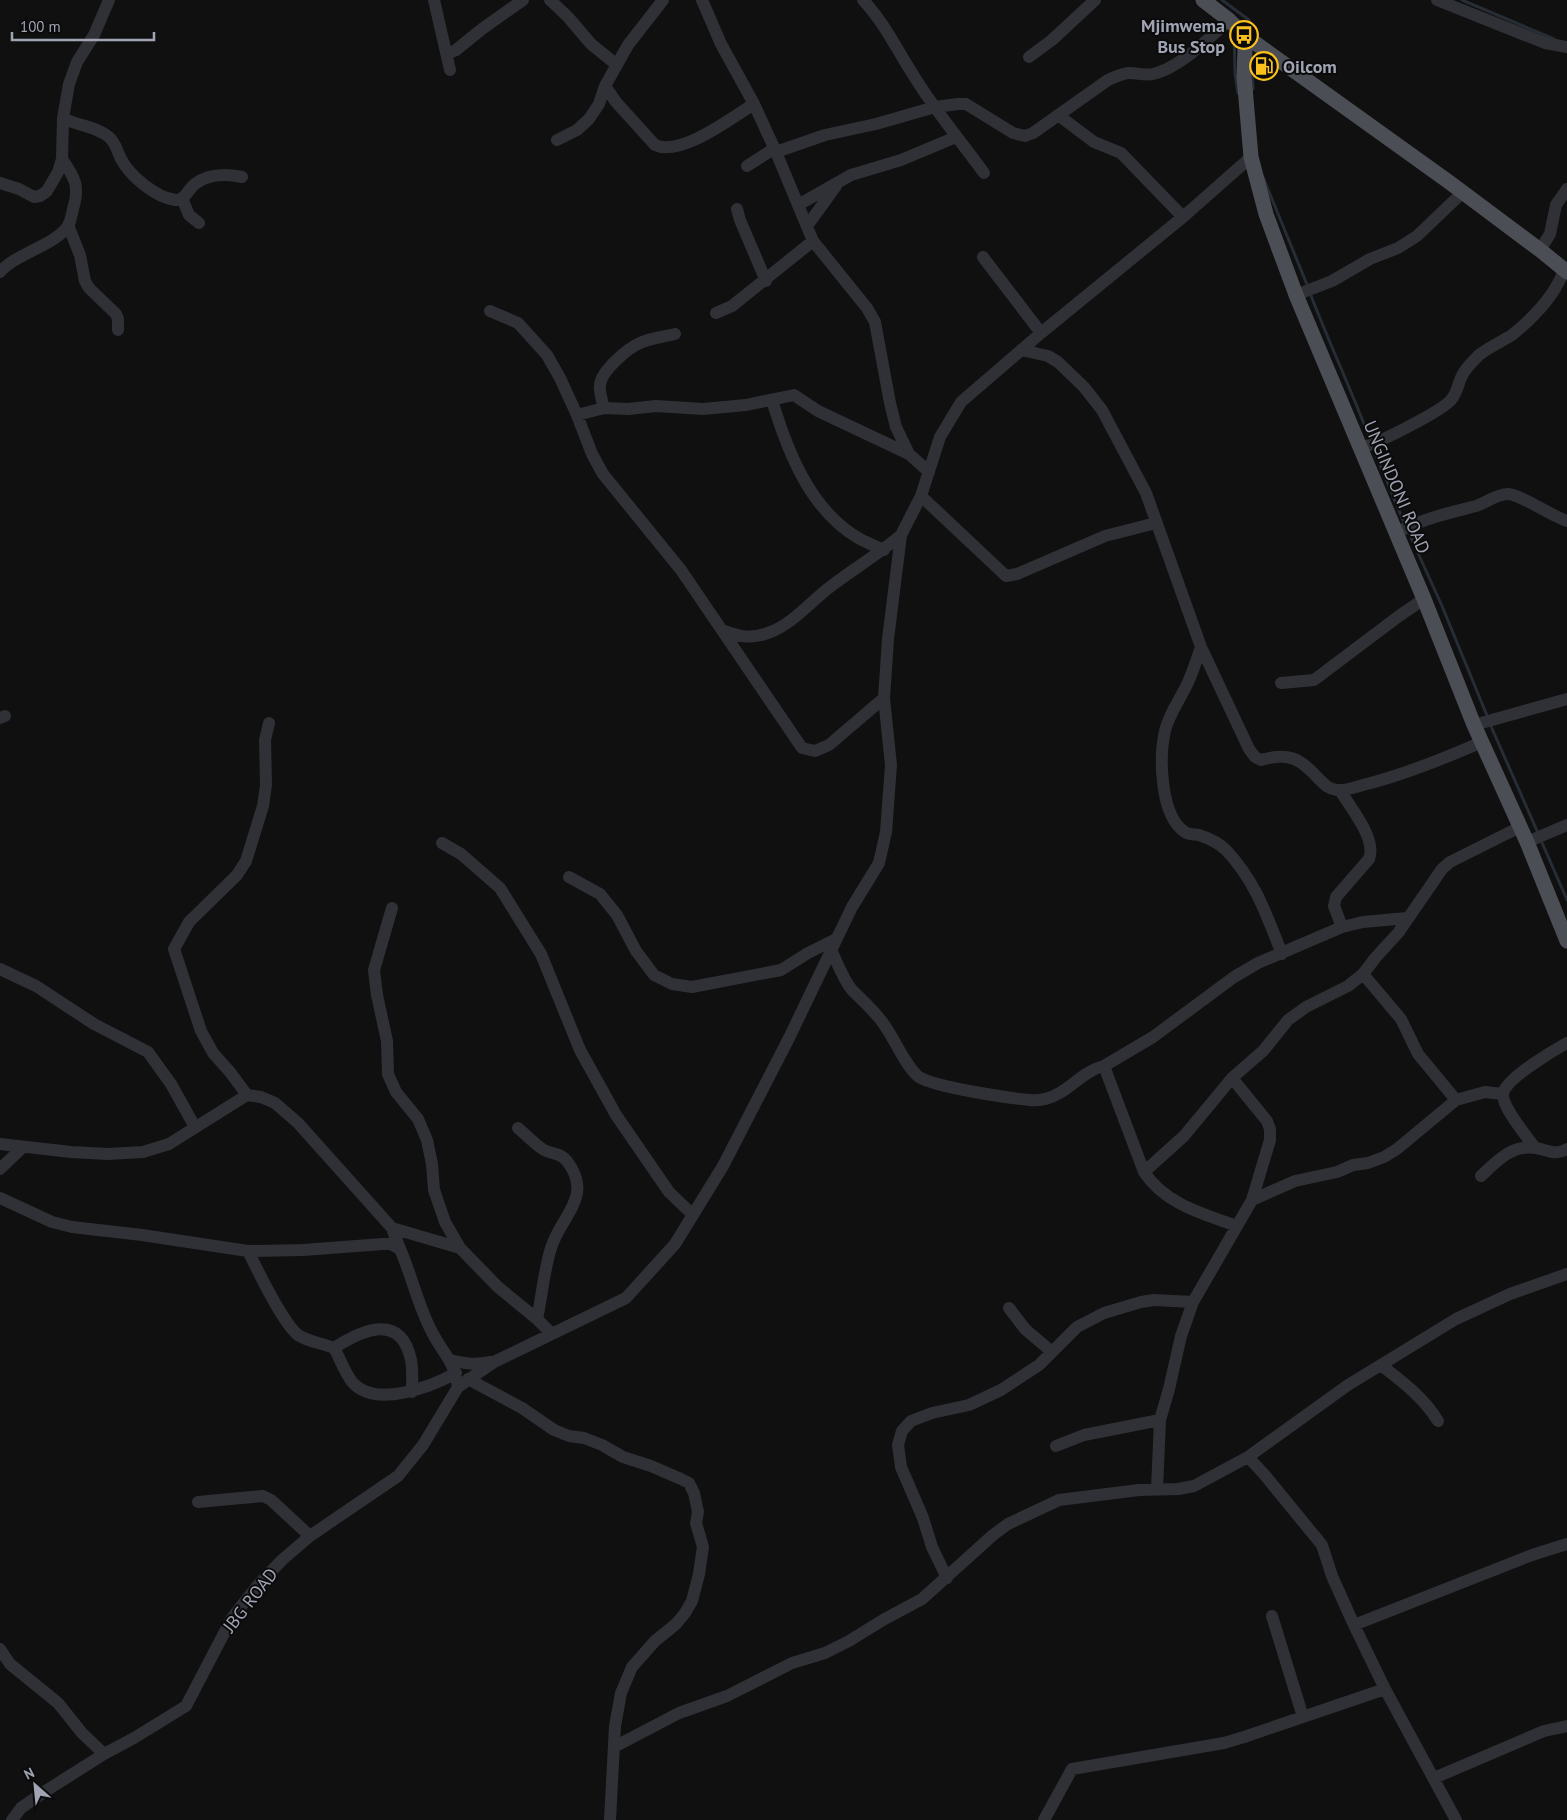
<svg xmlns="http://www.w3.org/2000/svg" width="1567" height="1820" font-family="'PT Sans',sans-serif">
	<style>
		.lines { fill: none; stroke-linecap: round; stroke-linejoin: round }
		.stream { stroke: #262d35; stroke-width: 3 }
		.minor { stroke: #303136; stroke-width: 12 }
		.major { stroke: #4c4e55; stroke-width: 15 }
		.labels { text-anchor: middle; dominant-baseline: central; stroke-width: 4; stroke-linejoin: round; paint-order: stroke }
		.poi-label { font-size: 18px; font-weight: bold; fill: #a0a4b3; stroke: #0b0b0c; text-anchor: end }
		.street-label { font-size: 18px; fill: #a0a4b3; stroke: #0b0b0c }
	</style>
	<rect width="100%" height="100%" fill="#101011"/>
	<g class="lines">
		<path class="stream" d="M 1222,0 L 1249,20
			M 1462,0 L 1554,39
			M 1234,32 L 1235,74 L 1238,93
			M 1252,61 L 1253,89
			M 1263,177 L 1308,287
			M 1310,293 C 1329,343 1352,391 1371,442
			M 1373,448 L 1405,525
			M 1408,531 L 1442,606 L 1488,718
			M 1490,724 L 1538,833
			M 1540,838 L 1567,900"/>
		<path class="minor" d="M 434,0 L 450,70
			M 550,0 L 568,17 L 591,44 L 617,65
			M 702,0 L 721,44 L 754,104 L 776,152 L 813,241 L 867,308 L 875,322 L 890,403 L 896,427 L 909,454 L 929,472
			M 863,0 C 884,22 896,48 912,73 C 933,108 960,140 984,173
			M 1437,0 L 1545,43 L 1567,47
			M 447,54 L 456,50 L 482,29 L 523,0
			M 1029,57 L 1052,40 L 1095,0
			M 605,86 L 616,102 L 655,145 C 681,157 731,118 754,104
			M 1058,115 L 1094,142 L 1121,153 L 1183,217
			M 63,118 C 78,126 96,126 109,137 C 116,143 117,151 121,159 C 130,176 155,197 175,200 C 185,201 188,189 195,184 C 208,174 227,174 242,177
			M 557,140 L 577,130 L 589,119 L 599,104 L 605,86 L 628,45 L 663,0
			M 776,152 L 825,135 L 876,124 L 935,107 L 958,104 L 966,104 L 1013,133 L 1025,136 L 1033,133 L 1108,80 C 1115,77 1122,73 1130,73 C 1138,73 1145,76 1153,74 C 1179,68 1210,38 1229,20
			M 747,166 L 775,148
			M 0,183 L 19,189 L 34,197 L 40,196 L 47,191 L 58,172 L 62,159 L 63,118 L 69,84 L 77,62 L 94,35 L 109,0
			M 182,198 L 189,215 L 199,223
			M 798,205 L 851,175 L 901,160 L 956,137
			M 737,209 L 740,220 L 766,281
			M 68,225 L 80,255 L 85,281 L 89,288 L 116,314 L 118,319 L 118,330
			M 807,226 L 836,186
			M 1540,250 L 1550,234 L 1556,205 L 1567,189
			M 983,257 L 1041,333
			M 0,272 C 16,253 59,244 69,224 C 71,219 72,214 73,209 C 80,186 75,178 62,159
			M 1296,295 L 1332,281 L 1370,259 L 1398,248 L 1417,236 L 1462,193
			M 490,311 L 518,323 L 547,355 L 560,378 L 577,415 L 592,454 L 603,474 L 681,570 L 802,748 L 815,751 L 829,745 L 884,698
			M 716,313 L 732,306 L 813,241
			M 1021,350 L 1048,356 L 1058,362 L 1084,387 L 1102,410 L 1146,493 L 1201,647 L 1249,749 L 1255,757 L 1261,760 C 1288,752 1300,758 1318,778 C 1324,784 1328,789 1337,790 C 1345,791 1355,787 1363,785 C 1404,775 1443,759 1482,742
			M 772,400 C 787,450 810,511 860,539 C 867,543 876,546 884,550
			M 604,408 C 602,401 599,392 600,385 C 601,371 628,348 640,343 C 650,338 663,337 675,334
			M 577,415 L 604,408 L 628,409 L 656,406 L 703,409 L 746,405 L 794,395 L 818,411 L 909,454
			M 1360,448 C 1377,444 1440,412 1451,400 C 1458,392 1458,381 1464,372 C 1468,366 1474,360 1479,355 C 1489,347 1501,342 1512,335 C 1533,318 1555,296 1564,270
			M 921,496 L 1006,576 L 1017,574 L 1105,536 L 1156,523
			M 1396,533 C 1421,519 1449,513 1476,506 C 1486,503 1496,494 1508,494 C 1522,495 1551,516 1567,521
			M 724,631 C 741,637 750,639 768,633 C 793,624 810,602 830,587 C 853,569 879,554 901,535
			M 1201,647 C 1197,658 1194,669 1189,680 C 1182,697 1169,713 1165,731 C 1159,757 1160,816 1185,832 C 1189,835 1194,834 1199,835 C 1208,838 1219,843 1226,850 C 1256,882 1266,914 1282,954
			M 1281,683 L 1314,680 L 1399,616 L 1424,599
			M 0,718 L 5,716
			M 1474,725 L 1567,699
			M 1340,790 C 1350,808 1377,838 1369,859 L 1336,897 L 1334,906 L 1342,927
			M 1527,842 L 1567,825
			M 442,843 L 461,854 L 500,888 L 541,954 L 580,1050 L 616,1115 L 669,1192 L 693,1215
			M 569,877 L 600,894 L 617,915 L 636,951 L 654,975 L 672,984 L 692,987 L 781,970 L 808,953 L 836,939
			M 392,908 L 374,970 L 377,995 L 387,1041 L 388,1074 L 396,1092 L 418,1119 L 427,1140 L 432,1164 L 434,1190 L 445,1222 L 460,1248 L 498,1287 L 537,1319 L 552,1334
			M 831,950 C 837,962 843,979 852,990 C 864,1002 876,1012 885,1026 C 895,1040 906,1067 919,1077 C 934,1087 1009,1098 1030,1100 C 1035,1101 1040,1100 1045,1099 C 1068,1094 1081,1071 1104,1066 L 1153,1037 L 1234,977 L 1258,963 L 1342,927 L 1363,922 L 1407,918
			M 0,969 L 36,986 L 94,1024 L 148,1052 L 171,1084 L 195,1127
			M 1363,974 L 1401,1019 L 1418,1054 L 1456,1100 L 1485,1092 L 1503,1094
			M 1104,1066 L 1144,1172 C 1165,1204 1203,1214 1237,1226
			M 247,1095 L 230,1072 L 213,1053 L 201,1031 L 174,949 L 189,922 L 237,875 L 246,861 L 263,806 L 266,785 L 265,740 L 269,723
			M 518,1128 C 524,1133 538,1147 544,1150 C 552,1154 561,1153 567,1161 C 594,1197 561,1215 551,1248 C 544,1270 542,1296 537,1319
			M 0,1144 L 71,1152 L 108,1154 L 143,1152 L 169,1144 L 247,1095 L 261,1097 L 275,1103 L 298,1123 L 392,1228 L 400,1249
			M 1535,1148 C 1527,1136 1502,1108 1503,1094 C 1505,1079 1554,1050 1567,1043
			M 0,1169 L 23,1147
			M 1144,1172 L 1184,1136 L 1232,1078 L 1263,1051 L 1288,1020 L 1306,1007 L 1348,986 L 1363,974 L 1376,957 L 1398,933 L 1442,869 L 1450,862 L 1520,827
			M 1481,1176 C 1497,1161 1512,1144 1536,1148 C 1548,1150 1556,1156 1567,1149
			M 0,1198 L 52,1222 L 72,1227 L 142,1235 L 248,1251 L 303,1250 L 383,1244 L 390,1244 L 400,1249 C 412,1276 418,1306 432,1332 C 443,1354 454,1360 458,1387
			M 1252,1200 L 1295,1181 L 1337,1172 L 1353,1165 L 1368,1163 L 1384,1157 L 1397,1149 L 1456,1100
			M 392,1228 L 460,1248
			M 248,1251 C 258,1271 282,1322 298,1335 C 308,1342 323,1343 334,1348 C 341,1360 344,1372 353,1383 C 376,1408 431,1387 456,1373
			M 1009,1308 L 1025,1329 L 1052,1352
			M 334,1348 C 362,1330 401,1312 411,1360 C 413,1370 412,1382 412,1392
			M 450,1360 C 465,1364 476,1365 491,1362
			M 1381,1365 C 1403,1382 1424,1398 1438,1421
			M 468,1379 L 522,1408 L 554,1430 L 569,1436 L 584,1438 L 602,1445 L 623,1457 L 651,1466 L 681,1479 L 689,1483 L 694,1493 L 698,1512 L 696,1523 L 703,1547 L 699,1574 L 692,1601 L 685,1613 L 676,1624 L 655,1641 L 632,1667 L 621,1693 L 615,1726 L 610,1820
			M 1056,1446 L 1084,1435 L 1160,1420
			M 1248,1457 L 1263,1473 L 1322,1545 L 1332,1576 L 1354,1625 L 1385,1689 L 1456,1820
			M 1157,1489 L 1160,1420 L 1169,1389 L 1181,1336 L 1193,1302 L 1252,1200 L 1270,1140 L 1270,1129 L 1267,1121 L 1232,1078
			M 198,1502 L 263,1496 L 271,1500 L 310,1536
			M 947,1578 L 932,1547 L 923,1518 L 901,1467 L 898,1445 L 902,1431 L 911,1421 L 932,1413 L 969,1405 L 1001,1390 L 1039,1365 L 1077,1327 L 1104,1313 L 1141,1302 L 1154,1300 L 1193,1302
			M 1272,1616 L 1303,1717
			M 1354,1625 L 1532,1555 L 1567,1544
			M 0,1649 L 10,1664 L 58,1703 L 82,1733 L 104,1754
			M 614,1747 L 679,1713 L 727,1696 L 792,1663 L 825,1653 L 849,1641 L 883,1620 L 922,1599 L 993,1535 L 1008,1524 L 1059,1500 L 1139,1490 L 1178,1489 L 1194,1486 L 1248,1457 L 1348,1385 L 1456,1319 L 1510,1294 L 1567,1274
			M 1434,1778 L 1544,1731 L 1567,1726
			M 12,1820 L 21,1808 L 44,1792 L 104,1754 L 134,1738 L 186,1706 L 232,1618 L 258,1585 L 282,1560 L 310,1536 L 398,1476 L 423,1445 L 458,1387 L 494,1362 L 626,1298 L 675,1244 L 723,1166 L 789,1038 L 852,907 L 879,863 L 886,832 L 891,765 L 884,698 L 888,639 L 901,535 L 921,496 L 940,437 L 961,402 L 1041,333 L 1183,217 L 1251,157
			M 1044,1820 L 1072,1769 L 1224,1743 L 1244,1737 L 1385,1689"/>
		<path class="major" d="M 1203,0 L 1229,20 L 1244,35 L 1449,182 L 1540,250 L 1567,272
			M 1244,35 L 1245,49 L 1244,76 L 1251,157 L 1266,214 L 1296,295 L 1424,599 L 1474,725 L 1527,842 L 1567,941"/>
	</g>
	<defs>
		<symbol id="bus-ring" viewBox="-11 -11 22 22"><circle r="9.5" fill="#0b0b0c" stroke="#fcc01d" stroke-width="1.5"/><path d="M-5-6H5V4H4V6H2V4H-2V6H-4V4H-5ZM-3.5-4V0h7V-4ZM-3.5 1.2v1.5H-2V1.2ZM2 1.2v1.5H3.5V1.2Z" fill="#fcc01d"/></symbol>
		<symbol id="fuel-ring" viewBox="-11 -11 22 22"><circle r="9.5" fill="#0b0b0c" stroke="#fcc01d" stroke-width="1.5"/><path d="M-5.5-6h7V0h2V4h1.3V-2.5L3-4.5l.8-.8L6-3V5H2.5V1h-1V6h-7ZM-4.2-4.7v3.2H.2V-4.7Z" fill="#fcc01d"/></symbol>
	</defs>
	<g fill-rule="evenodd">
		<use href="#bus-ring" x="1228" y="19" width="32" height="32"/>
		<use href="#fuel-ring" x="1248" y="50" width="32" height="32"/>
	</g>
	<g class="labels">
		<g class="poi-label">
			<text x="1225" y="25">Mjimwema<tspan x="1225" dy="21">Bus Stop</tspan></text>
			<text x="1283" y="66" text-anchor="start">Oilcom</text>
		</g>
		<g class="street-label">
			<text transform="translate(1397 487) rotate(67)">UNGINDONI ROAD</text>
			<text transform="translate(250 1600) rotate(-52)">JBG ROAD</text>
		</g>
	</g>
	<g transform="translate(35 1785) rotate(333)" stroke="#0b0b0c" stroke-width="4" paint-order="stroke">
	<path d="M0-4L9 19L0 12L-9 19Z" fill="#a0a4b3"/>
	<text y="-8" font-size="14" font-weight="bold" text-anchor="middle" fill="#a0a4b3">N</text>
	</g>
	<path d="M12 32v8h142v-8" fill="none" stroke="#a0a4b3" stroke-width="2.5"/>
	<text x="20" y="32" font-size="15" fill="#a0a4b3" stroke="#0b0b0c" stroke-width="4" paint-order="stroke">100 m</text>
</svg>
